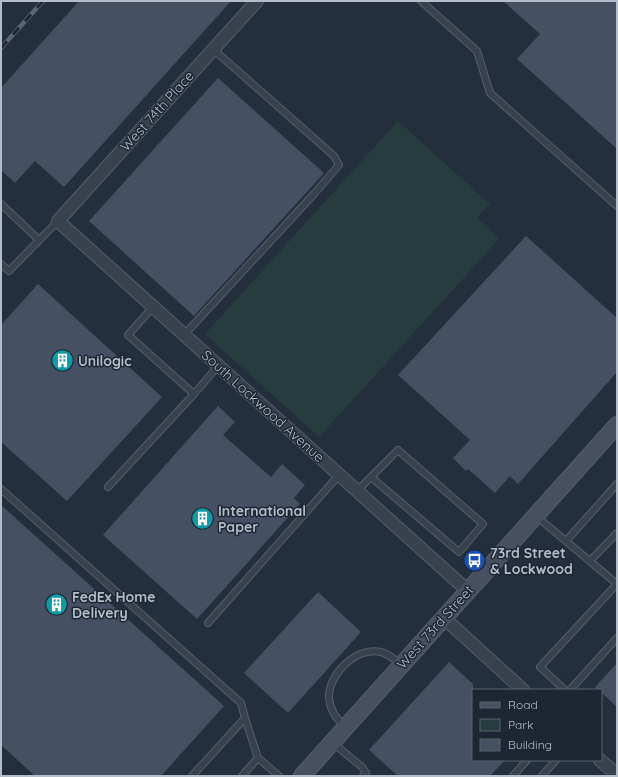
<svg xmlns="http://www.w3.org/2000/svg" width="618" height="777" font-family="Quicksand,sans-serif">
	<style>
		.green { fill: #263c3f }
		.building { fill: #455162 }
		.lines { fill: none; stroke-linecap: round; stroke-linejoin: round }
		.lane-casing { stroke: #565f6c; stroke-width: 8 }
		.street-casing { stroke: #565f6c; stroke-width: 14 }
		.secondary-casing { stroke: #565f6c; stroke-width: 18 }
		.lane { stroke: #38414e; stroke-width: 6 }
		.street { stroke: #38414e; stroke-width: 12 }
		.secondary { stroke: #465061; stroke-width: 16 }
		.rail-casing { stroke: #5a6575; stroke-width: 4.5 }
		.rail { stroke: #1d2633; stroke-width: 3; stroke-dasharray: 9; stroke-linecap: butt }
		.labels { text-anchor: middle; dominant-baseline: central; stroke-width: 3; stroke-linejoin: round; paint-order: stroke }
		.street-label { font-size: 14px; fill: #b4bcc9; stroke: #1d2633 }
		.poi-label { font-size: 14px; font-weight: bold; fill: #b4bcc9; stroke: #1d2633; text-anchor: start }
	</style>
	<rect width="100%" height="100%" fill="#242f3e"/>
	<path class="green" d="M 398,121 L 490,204 L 477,218 L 499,239 L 319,437 L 205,334 Z"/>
	<path class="building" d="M 79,1 L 231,1 L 64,187 L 35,161 L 15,183 L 1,170 L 1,88 Z
		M 503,1 L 617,1 L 617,149 L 517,59 L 540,34 Z
		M 218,78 L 324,173 L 194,316 L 89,221 Z
		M 526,236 L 617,318 L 617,372 L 518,484 L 510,476 L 495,493 L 468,469 L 466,471 L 453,458 L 470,440 L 398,375 Z
		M 38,284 L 162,397 L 67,501 L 1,442 L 1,325 Z
		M 218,406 L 235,422 L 223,435 L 271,477 L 282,464 L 305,485 L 294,498 L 300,504 L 197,619 L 103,535 Z
		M 1,505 L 224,706 L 161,776 L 35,776 L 1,745 Z
		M 318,592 L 361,632 L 288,713 L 244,673 Z
		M 449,662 L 473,684 L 473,760 L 505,760 L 490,776 L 398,776 L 369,750 Z
		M 617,663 L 617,707 L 601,692 L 601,690 L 598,690 L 595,687 Z"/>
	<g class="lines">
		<defs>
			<path id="lane" d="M 421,1 L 477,51 L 490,93 L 617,206
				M 1,204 L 39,240
				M 1,264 L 9,271 L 58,221
				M 153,307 L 128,335 L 194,394 L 218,366
				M 184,335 L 314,194 L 339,165 L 334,156 L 213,49
				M 108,487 L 194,394
				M 1,489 L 241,703 L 245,718
				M 357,491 L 398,450 L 483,524 L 459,552 L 371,477
				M 536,516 L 617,584
				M 566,541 L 617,484
				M 590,561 L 617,533
				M 208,623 L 339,475
				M 565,690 L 540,667 L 617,584
				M 570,690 L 617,638
				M 345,727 C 336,718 330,710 329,698 C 328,674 357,646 381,652 C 389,654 395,660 402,665
				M 333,743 L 362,767 L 366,773 L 363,776
				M 192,776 L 245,718 L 258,758 L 279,776
				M 242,776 L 258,758
				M 513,776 L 527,760
				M 542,776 L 556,760"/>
			<path id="street" d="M 257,1 L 58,221 L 468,591
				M 444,618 L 523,690
				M 600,760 L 617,775"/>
			<path id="secondary" d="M 302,776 L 617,425"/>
		</defs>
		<use href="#lane" class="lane-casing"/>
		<use href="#street" class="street-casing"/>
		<use href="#secondary" class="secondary-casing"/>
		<use href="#lane" class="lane"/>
		<use href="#street" class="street"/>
		<use href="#secondary" class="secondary"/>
		<defs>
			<path id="rail" d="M 1,48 L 43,1"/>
		</defs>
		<use href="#rail" class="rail-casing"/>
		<use href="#rail" class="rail"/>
	</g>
	<defs>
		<symbol id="building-disc" viewBox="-11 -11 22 22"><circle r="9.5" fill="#0f9aa8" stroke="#1d2633"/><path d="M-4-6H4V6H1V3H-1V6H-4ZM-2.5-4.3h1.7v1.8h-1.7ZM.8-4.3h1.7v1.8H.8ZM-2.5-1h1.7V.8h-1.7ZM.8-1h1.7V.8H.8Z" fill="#fff"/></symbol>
		<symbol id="bus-disc" viewBox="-11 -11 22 22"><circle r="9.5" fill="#1a4fb4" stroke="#1d2633"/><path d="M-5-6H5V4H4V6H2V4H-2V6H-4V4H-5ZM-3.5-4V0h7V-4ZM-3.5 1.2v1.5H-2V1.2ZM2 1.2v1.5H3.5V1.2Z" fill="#fff"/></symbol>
	</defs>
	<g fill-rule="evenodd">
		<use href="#building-disc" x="50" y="348" width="25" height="25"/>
		<use href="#building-disc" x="190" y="506" width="25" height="25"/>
		<use href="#bus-disc" x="462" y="548" width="25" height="25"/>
		<use href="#building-disc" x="44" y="592" width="25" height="25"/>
	</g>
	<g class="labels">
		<g class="street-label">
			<text transform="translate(157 111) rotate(-48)">West 74th Place</text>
			<text transform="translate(263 406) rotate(42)">South Lockwood Avenue</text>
			<text transform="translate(435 627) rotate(-48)">West 73rd Street</text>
		</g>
		<g class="poi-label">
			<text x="78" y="361">Unilogic</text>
			<text x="218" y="511">International<tspan x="218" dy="16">Paper</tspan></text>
			<text x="490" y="553">73rd Street<tspan x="490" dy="16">&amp; Lockwood</tspan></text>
			<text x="72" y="597">FedEx Home<tspan x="72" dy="16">Delivery</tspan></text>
		</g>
	</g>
	<rect width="618" height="777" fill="none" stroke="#b4bcc9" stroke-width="4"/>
	<rect x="472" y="689" width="130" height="72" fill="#1d2633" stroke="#59626f"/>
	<rect x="480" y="702" width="20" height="6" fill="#465061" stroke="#59626f"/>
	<text x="508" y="709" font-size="12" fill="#b4bcc9">Road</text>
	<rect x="480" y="719" width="20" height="12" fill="#263c3f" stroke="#59626f"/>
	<text x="508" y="729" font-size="12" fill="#b4bcc9">Park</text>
	<rect x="480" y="739" width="20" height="12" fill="#455162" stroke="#59626f"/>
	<text x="508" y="749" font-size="12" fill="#b4bcc9">Building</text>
</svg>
